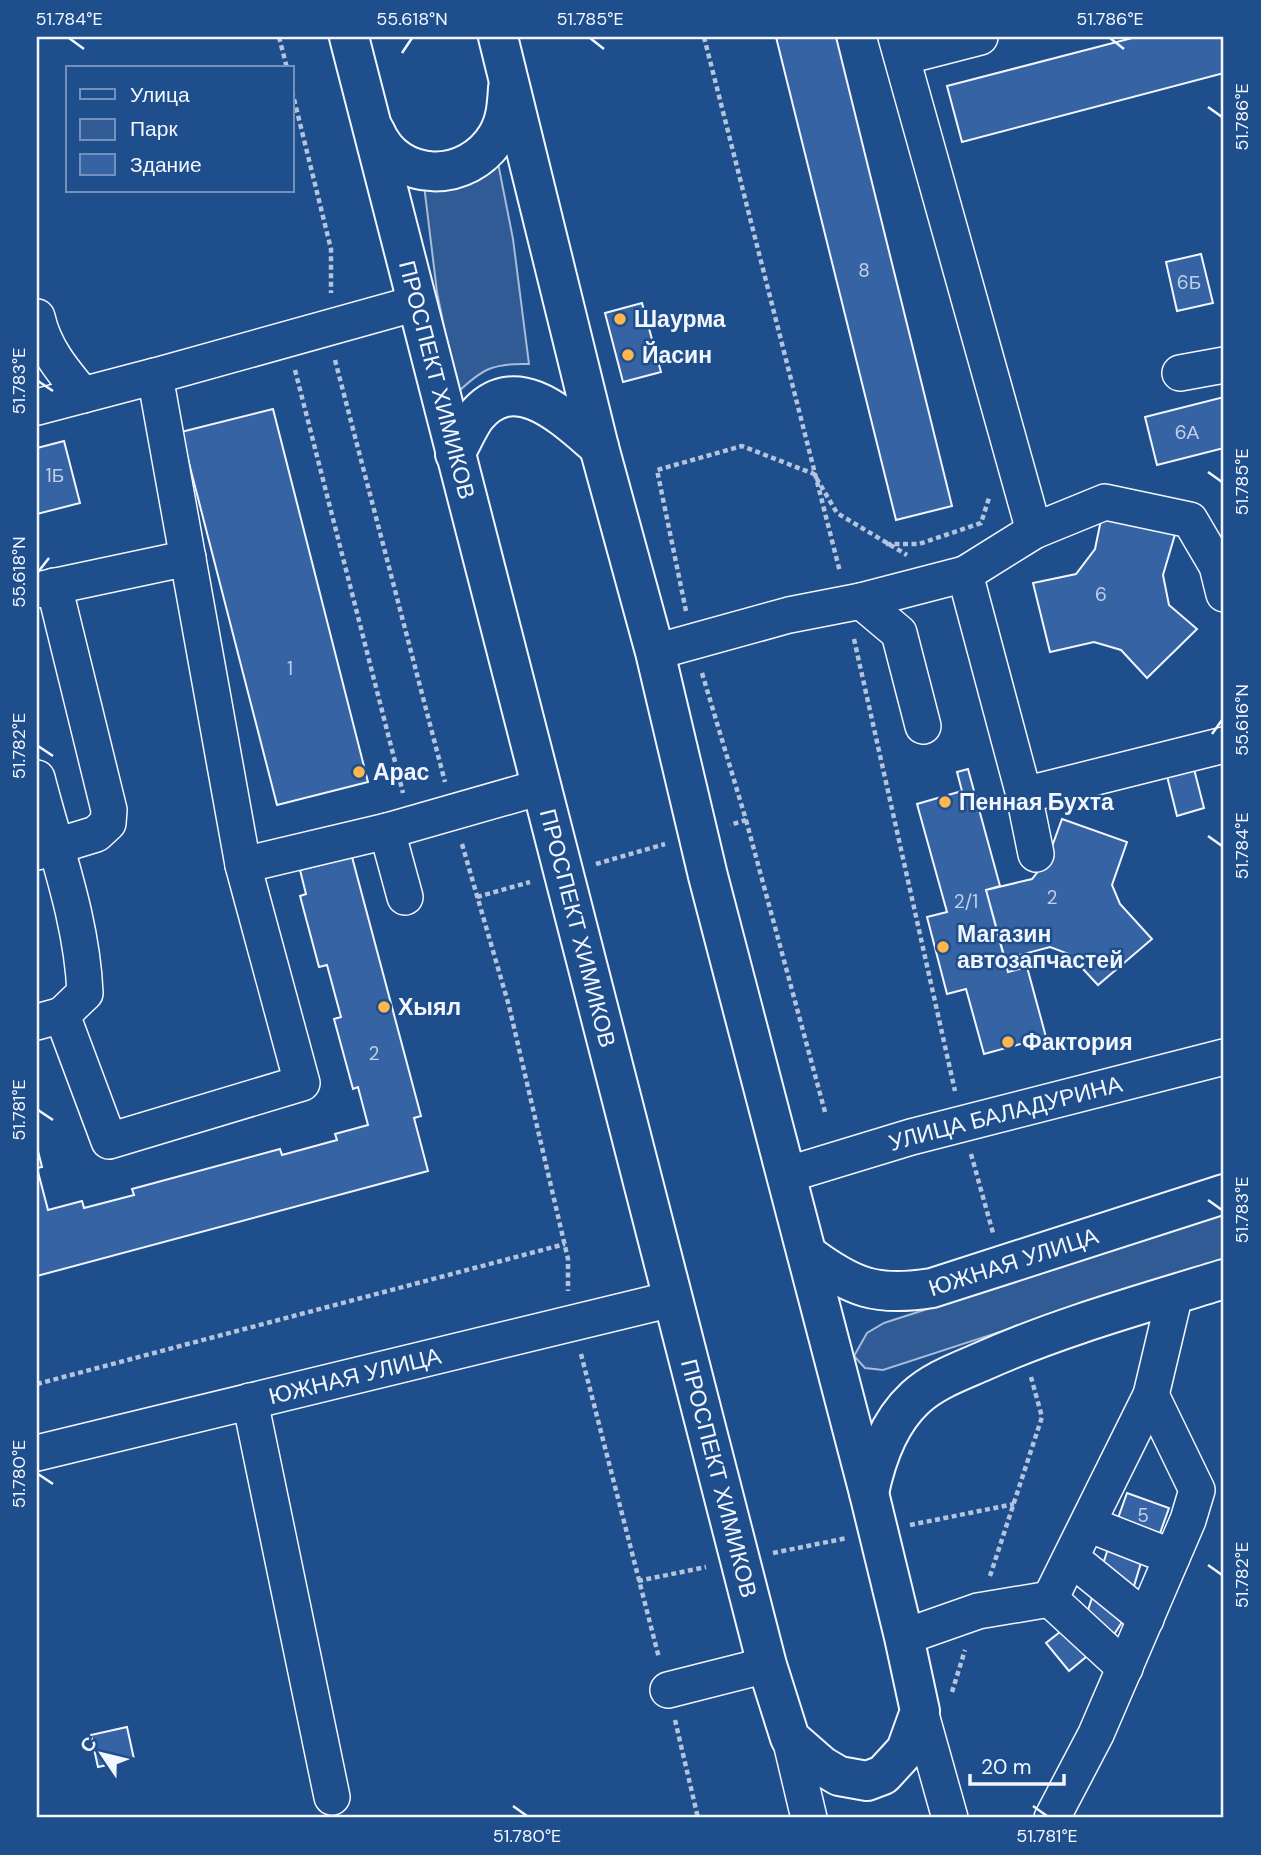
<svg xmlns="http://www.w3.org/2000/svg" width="1261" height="1855" font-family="'DM Sans',sans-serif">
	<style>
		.green { fill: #305b95; stroke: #a8bbd7; stroke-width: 2 }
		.building { fill: #3563a3; stroke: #f2f6ff; stroke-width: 2 }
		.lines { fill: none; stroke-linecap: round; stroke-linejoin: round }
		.minor-casing { stroke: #f2f6ff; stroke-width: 38 }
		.major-casing { stroke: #f2f6ff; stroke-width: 42 }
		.path { stroke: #b3c4dc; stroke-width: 4.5; stroke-dasharray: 5 3.5; stroke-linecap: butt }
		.minor { stroke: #1f4e8c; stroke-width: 35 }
		.major { stroke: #1f4e8c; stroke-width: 38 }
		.ticks { fill: none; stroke: #f2f6ff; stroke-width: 2.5 }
		.poi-dot { fill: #ffb74d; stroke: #1f4e8c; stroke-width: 2.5 }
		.labels { text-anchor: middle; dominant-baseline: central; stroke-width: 5; stroke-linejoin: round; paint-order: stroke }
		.number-label { font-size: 19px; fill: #c3d1e8 }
		.poi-label { font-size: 23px; font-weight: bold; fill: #f2f6ff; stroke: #1f4e8c; text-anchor: start }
		.street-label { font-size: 23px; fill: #f2f6ff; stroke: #1f4e8c }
		.neatline { fill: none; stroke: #f2f6ff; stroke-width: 2.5 }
		.ticks-label { font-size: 18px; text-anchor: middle; fill: #f2f6ff }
	</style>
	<rect width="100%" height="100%" fill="#1f4e8c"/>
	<path class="green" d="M 498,163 L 513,239 L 529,364 C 494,363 483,368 457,393 L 437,292 L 424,185 Z
		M 1224,1213 L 1224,1259 L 883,1370 L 865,1368 L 854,1356 L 867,1333 L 884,1323 Z"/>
	<path class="building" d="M 776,37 L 836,37 L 952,506 L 896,520 Z
		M 1136,37 L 1224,37 L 1224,73 L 962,142 L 947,86 Z
		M 1201,254 L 1213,303 L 1177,311 L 1166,262 Z
		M 642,303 L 661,372 L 623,382 L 605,313 Z
		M 1224,397 L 1224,448 L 1157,465 L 1145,417 Z
		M 273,409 L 368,782 L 277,805 L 181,432 Z
		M 64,441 L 80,503 L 37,514 L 37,448 Z
		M 1102,515 L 1176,531 L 1163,575 L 1169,605 L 1197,629 L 1147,678 L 1121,650 L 1094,642 L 1050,652 L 1033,583 L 1076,574 L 1095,549 Z
		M 968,769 L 1000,886 L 986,890 L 1008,972 L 1027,967 L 1046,1037 L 984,1054 L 966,989 L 947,994 L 927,917 L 947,912 L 917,804 L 962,791 L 957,772 Z
		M 1194,769 L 1204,808 L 1177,816 L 1167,776 Z
		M 1062,819 L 1127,842 L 1112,885 L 1120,904 L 1152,939 L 1098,985 L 1069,954 L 1050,947 L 1005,959 L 986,890 L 1032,879 L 1047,860 Z
		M 352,857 L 421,1116 L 414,1118 L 428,1171 L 37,1276 L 37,1147 L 42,1167 L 37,1168 L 48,1210 L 82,1201 L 84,1208 L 134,1195 L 132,1189 L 280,1149 L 282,1155 L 337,1140 L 335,1134 L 368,1125 L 358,1087 L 353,1089 L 334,1019 L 341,1017 L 327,965 L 319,967 L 300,896 L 306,894 L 300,870 Z
		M 1127,1493 L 1169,1508 L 1159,1536 L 1117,1521 Z
		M 1117,1521 L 1150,1533 L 1124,1619 L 1115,1633 L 1069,1671 L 1046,1643 L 1088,1610 Z
		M 127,1727 L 134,1759 L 98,1767 L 91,1735 Z"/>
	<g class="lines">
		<defs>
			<g id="minor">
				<path d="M 896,37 L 1034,531"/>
				<path d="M 902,57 L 980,37"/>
				<path d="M 37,317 C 44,349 63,371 83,395"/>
				<path d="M 1180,373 L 1224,365"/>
				<path d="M 37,407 L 155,376"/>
				<path d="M 965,574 L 1034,531 L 1105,502 L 1190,520 L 1217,566 L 1224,594"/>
				<path d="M 37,590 L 188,558"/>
				<path d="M 861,601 L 899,633 L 923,726"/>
				<path d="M 655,652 L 789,615 L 861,601 L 965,574 L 1024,795 L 1224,745"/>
				<path d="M 37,778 C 55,849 82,919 85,993 L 62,1015"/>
				<path d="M 1024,795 L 1036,854"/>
				<path d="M 387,831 L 405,897"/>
				<path d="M 37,852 L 96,834 L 108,823 L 109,810 L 54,586"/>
				<path d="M 243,865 L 155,376 L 417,303"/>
				<path d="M 37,1022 L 62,1015 L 109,1141 L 302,1083 L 243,865 L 387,831 L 541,787"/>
				<path id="s1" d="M 786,1175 L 911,1137 L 1224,1057"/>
				<path d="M 250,1401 L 332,1797"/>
				<path id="s2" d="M 37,1453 L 672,1299"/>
				<path d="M 1088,1524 L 1172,1557"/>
				<path d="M 1071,1558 L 1146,1619"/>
				<path d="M 1050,1599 L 1151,1395 L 1175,1294"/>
				<path d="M 1050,1599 L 1125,1668"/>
				<path d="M 904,1637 L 978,1611 L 1050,1599"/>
				<path d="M 668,1690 L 767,1665"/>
				<path d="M 920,1711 L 950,1818"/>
				<path d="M 790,1738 L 809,1818"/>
				<path d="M 1052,1818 L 1096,1734 L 1188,1520 L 1197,1490 L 1151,1395"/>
			</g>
			<g id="major">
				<path id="s3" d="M 349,37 L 767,1665 L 790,1738 L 822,1766 L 839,1776 L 867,1781 L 883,1775 L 906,1750 L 920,1711 L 904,1637 L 869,1493 L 708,876 L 655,652 L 599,447 L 498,37"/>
				<path d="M 375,131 C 397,184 468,184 497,136 C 506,121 507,105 508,88"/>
				<path d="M 455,454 C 462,442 468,427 476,416 C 516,368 566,419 599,447"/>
				<path id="s4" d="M 807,1254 C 852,1288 877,1297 932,1288 L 1224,1194"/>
				<path d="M 869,1493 C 876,1459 888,1423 915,1398 C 933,1381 958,1372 981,1362 C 1059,1327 1143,1304 1224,1279"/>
			</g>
		</defs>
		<use href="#minor" class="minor-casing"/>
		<use href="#major" class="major-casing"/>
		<path class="path" d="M 279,37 L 287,68
			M 704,37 L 840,572
			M 292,91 L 331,249 L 331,293
			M 335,360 L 445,782
			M 295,370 L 403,793
			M 886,544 L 919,544 L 981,523 L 989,498
			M 686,611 L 657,470 L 742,446 L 814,474 L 837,513 L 907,555
			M 854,639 L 955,1091
			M 702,673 L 746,820 L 730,825
			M 746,820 L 825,1112
			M 462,844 L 509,1006 L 568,1259 L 568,1291
			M 596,864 L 665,844
			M 477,897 L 530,882
			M 971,1154 L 993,1233
			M 581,1354 L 659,1658
			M 37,1384 L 565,1244
			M 910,1525 L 1014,1504
			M 773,1553 L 847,1538
			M 990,1576 L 1042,1417 L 1031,1377
			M 638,1581 L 706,1567
			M 952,1692 L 965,1650
			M 675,1720 L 698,1818"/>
		<use href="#minor" class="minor"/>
		<use href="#major" class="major"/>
	</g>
	<path class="ticks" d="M 69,38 L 84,49M 590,38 L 604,49M 1110,38 L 1124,49M 402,53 L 412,38M 1208,107 L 1222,117M 38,381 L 53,391M 1208,472 L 1222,482M 38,572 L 49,558M 1212,734 L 1222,720M 38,746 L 53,756M 1208,836 L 1222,846M 38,1110 L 53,1120M 1208,1200 L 1222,1210M 38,1474 L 53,1484M 1208,1565 L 1222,1575M 513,1806 L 527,1816M 1033,1806 L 1047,1816"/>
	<g class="poi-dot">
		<circle cx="620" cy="319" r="7"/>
		<circle cx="628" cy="355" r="7"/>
		<circle cx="359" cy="772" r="7"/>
		<circle cx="945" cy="802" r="7"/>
		<circle cx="943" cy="947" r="7"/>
		<circle cx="384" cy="1007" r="7"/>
		<circle cx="1008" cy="1042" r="7"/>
	</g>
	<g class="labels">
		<g class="number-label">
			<text x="864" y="270">8</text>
			<text x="1189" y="282">6Б</text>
			<text x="1187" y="432">6А</text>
			<text x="55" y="475">1Б</text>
			<text x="1101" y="594">6</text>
			<text x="290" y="668">1</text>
			<text x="1052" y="897">2</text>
			<text x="966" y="901">2/1</text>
			<text x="374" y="1053">2</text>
			<text x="1143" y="1515">5</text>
		</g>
		<g class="poi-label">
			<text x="634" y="319">Шаурма</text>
			<text x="642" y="355">Йасин</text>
			<text x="373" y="772">Арас</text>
			<text x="959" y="802">Пенная Бухта</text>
			<text x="957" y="934">Магазин<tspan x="957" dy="26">автозапчастей</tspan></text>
			<text x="398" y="1007">Хыял</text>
			<text x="1022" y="1042">Фактория</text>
		</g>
		<g class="street-label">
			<text stroke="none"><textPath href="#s3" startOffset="354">ПРОСПЕКТ ХИМИКОВ</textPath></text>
			<text stroke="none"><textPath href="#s3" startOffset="920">ПРОСПЕКТ ХИМИКОВ</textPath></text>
			<text stroke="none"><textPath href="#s1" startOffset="228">УЛИЦА БАЛАДУРИНА</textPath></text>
			<text stroke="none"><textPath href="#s4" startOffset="220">ЮЖНАЯ УЛИЦА</textPath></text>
			<text stroke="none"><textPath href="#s2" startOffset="327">ЮЖНАЯ УЛИЦА</textPath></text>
			<text stroke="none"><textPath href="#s3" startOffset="1488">ПРОСПЕКТ ХИМИКОВ</textPath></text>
		</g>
	</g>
	<rect width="1261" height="1855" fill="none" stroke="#1f4e8c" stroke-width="77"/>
	<rect x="66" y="66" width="228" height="126" fill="#1f4e8c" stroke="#7391ba" stroke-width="2"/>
	<rect x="80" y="89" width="35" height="10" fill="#1f4e8c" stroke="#7391ba" stroke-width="2"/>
	<text x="130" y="102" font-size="21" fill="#f2f6ff">Улица</text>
	<rect x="80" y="119" width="35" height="21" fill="#305b95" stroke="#7391ba" stroke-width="2"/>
	<text x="130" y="136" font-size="21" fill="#f2f6ff">Парк</text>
	<rect x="80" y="154" width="35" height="21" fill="#3563a3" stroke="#7391ba" stroke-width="2"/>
	<text x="130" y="172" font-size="21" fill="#f2f6ff">Здание</text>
	<g transform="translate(102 1754) rotate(305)" stroke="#1f4e8c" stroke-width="5" paint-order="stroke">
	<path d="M0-5L12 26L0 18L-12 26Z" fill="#f2f6ff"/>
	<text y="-10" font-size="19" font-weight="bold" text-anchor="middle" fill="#f2f6ff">С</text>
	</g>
	<path d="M970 1774v10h94v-10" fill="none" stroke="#f2f6ff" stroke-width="3.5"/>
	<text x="981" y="1774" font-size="21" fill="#f2f6ff" stroke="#1f4e8c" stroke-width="5" paint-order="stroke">20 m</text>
	<rect x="38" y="38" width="1184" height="1778" class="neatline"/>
	<g class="ticks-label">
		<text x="69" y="25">51.784°E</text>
		<text x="412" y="25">55.618°N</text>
		<text x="590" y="25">51.785°E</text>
		<text x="1110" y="25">51.786°E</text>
		<text transform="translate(1242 117) rotate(-90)" y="6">51.786°E</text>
		<text transform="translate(19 381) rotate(-90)" y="6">51.783°E</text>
		<text transform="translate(1242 482) rotate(-90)" y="6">51.785°E</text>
		<text transform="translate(19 572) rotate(-90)" y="6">55.618°N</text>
		<text transform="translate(1242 720) rotate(-90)" y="6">55.616°N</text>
		<text transform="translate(19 746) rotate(-90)" y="6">51.782°E</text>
		<text transform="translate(1242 846) rotate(-90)" y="6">51.784°E</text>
		<text transform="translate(19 1110) rotate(-90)" y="6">51.781°E</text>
		<text transform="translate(1242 1210) rotate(-90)" y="6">51.783°E</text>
		<text transform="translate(19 1474) rotate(-90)" y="6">51.780°E</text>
		<text transform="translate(1242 1575) rotate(-90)" y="6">51.782°E</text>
		<text x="527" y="1842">51.780°E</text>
		<text x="1047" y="1842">51.781°E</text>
	</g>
</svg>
